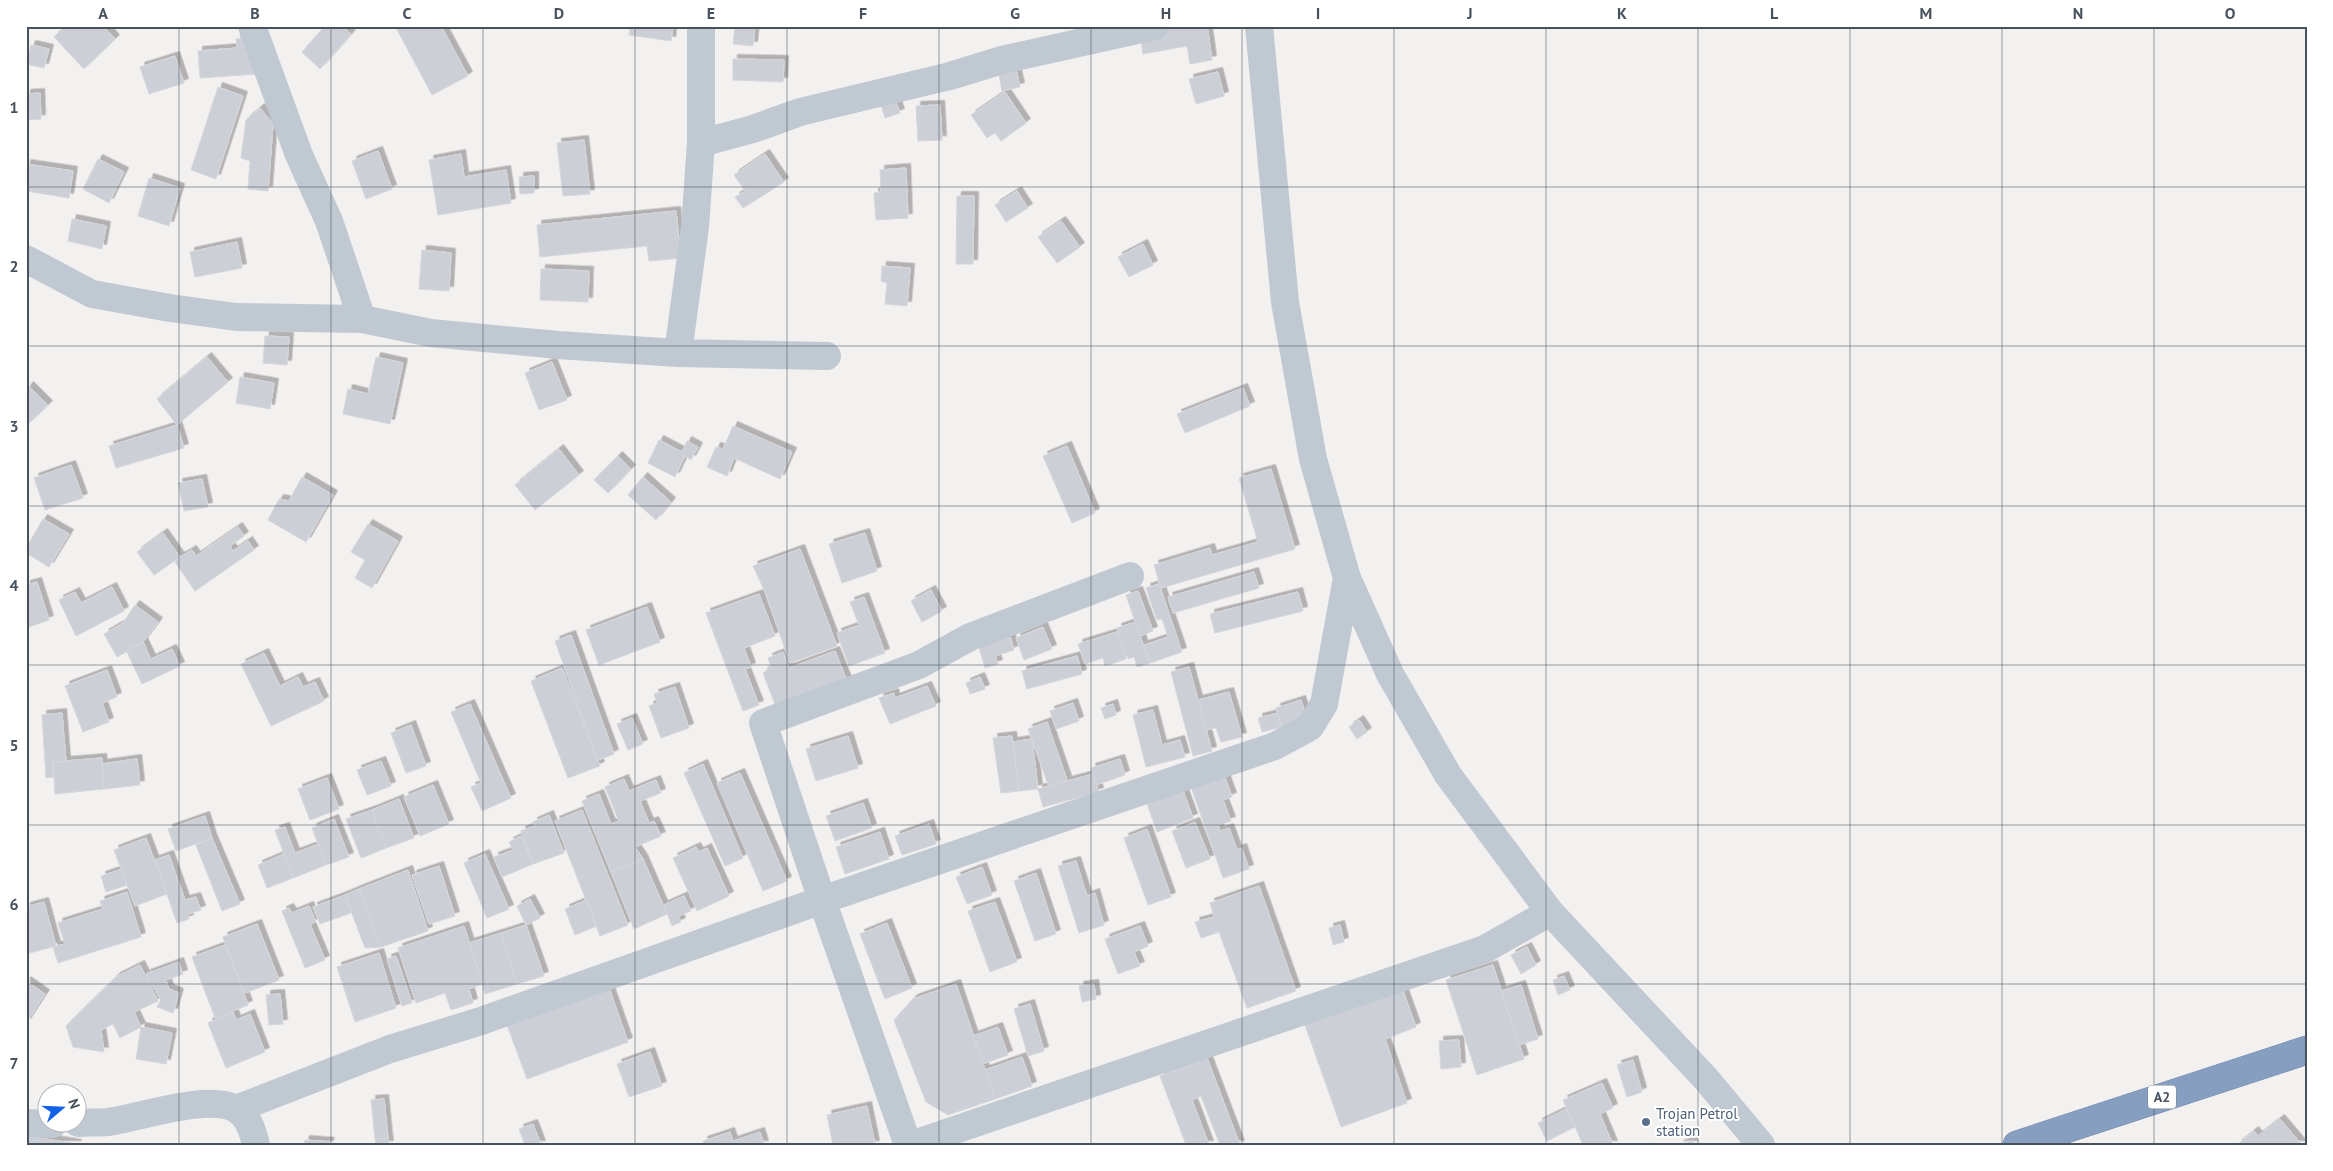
<svg xmlns="http://www.w3.org/2000/svg" width="2333" height="1171" font-family="'PT Sans',sans-serif">
	<style>
		.building { fill: #cccfd5; stroke: #d4d6dc; filter: url(#shadow) }
		.lines { fill: none; stroke-linecap: round; stroke-linejoin: round }
		.highway-casing { stroke: #7189ac; stroke-width: 29 }
		.minor { stroke: #c0c9d2; stroke-width: 28 }
		.highway { stroke: #869ec0; stroke-width: 28 }
		.grid { fill: none; stroke: #47525e; stroke-width: 1; stroke-opacity: 0.55 }
		.service-dot { fill: #5c6f8a; stroke: #fff; stroke-width: 2 }
		.labels { text-anchor: middle; dominant-baseline: central; stroke-width: 4; stroke-linejoin: round; paint-order: stroke }
		.shield { fill: #fff; stroke: #7e868e; stroke-width: 1 }
		.shield-label { font-size: 14px; font-weight: bold; fill: #47525e }
		.service-label { font-size: 15px; fill: #4e5e75; stroke: #fff; text-anchor: start }
		.neatline { fill: none; stroke: #47525e; stroke-width: 2 }
		.grid-label { font-size: 16px; text-anchor: middle; font-weight: bold; fill: #47525e }
	</style>
	<defs>
		<filter id="shadow"><feDropShadow dx="4.5" dy="-4.5" stdDeviation="0" flood-color="#0004"/></filter>
	</defs>
	<rect width="100%" height="100%" fill="#f3f0f0"/>
	<path class="building" d="M 65,26 L 103,26 L 115,39 L 84,69 L 54,37 Z
		M 325,26 L 343,26 L 351,34 L 320,69 L 302,52 Z
		M 395,26 L 441,26 L 468,76 L 432,95 Z
		M 630,26 L 673,26 L 671,41 L 629,35 Z
		M 735,26 L 755,26 L 753,46 L 733,44 Z
		M 990,26 L 1017,26 L 1017,29 Z
		M 1187,26 L 1207,26 L 1212,60 L 1190,64 L 1187,46 L 1143,54 L 1140,34 Z
		M 255,38 L 257,74 L 200,78 L 198,51 L 237,48 L 236,39 Z
		M 31,45 L 49,49 L 44,68 L 26,64 Z
		M 175,56 L 184,83 L 149,94 L 140,67 Z
		M 733,59 L 784,60 L 783,82 L 733,80 Z
		M 1014,61 L 1020,87 L 1002,91 L 997,65 Z
		M 1218,72 L 1224,96 L 1196,104 L 1189,79 Z
		M 218,87 L 243,96 L 216,179 L 191,170 Z
		M 1005,92 L 1026,123 L 1001,141 L 995,133 L 987,138 L 971,115 Z
		M 40,93 L 41,119 L 26,120 L 26,94 Z
		M 893,94 L 900,113 L 885,118 L 879,98 Z
		M 940,105 L 942,140 L 918,141 L 916,106 Z
		M 260,108 L 273,124 L 268,191 L 248,189 L 250,161 L 241,158 L 246,120 Z
		M 584,140 L 590,194 L 563,196 L 557,143 Z
		M 378,151 L 392,189 L 366,199 L 352,161 Z
		M 461,154 L 464,177 L 506,170 L 511,203 L 438,215 L 429,160 Z
		M 765,154 L 784,182 L 743,208 L 735,197 L 745,191 L 734,175 Z
		M 98,159 L 124,172 L 109,203 L 83,189 Z
		M 26,164 L 73,171 L 69,198 L 26,191 Z
		M 906,168 L 908,218 L 876,220 L 874,193 L 881,192 L 880,170 Z
		M 534,176 L 534,193 L 520,194 L 519,177 Z
		M 149,178 L 180,188 L 169,226 L 138,216 Z
		M 1017,191 L 1028,208 L 1006,222 L 995,205 Z
		M 957,196 L 974,196 L 973,264 L 956,264 Z
		M 676,211 L 681,258 L 649,261 L 647,246 L 540,257 L 537,225 Z
		M 72,219 L 106,226 L 102,249 L 68,241 Z
		M 1061,221 L 1080,247 L 1057,263 L 1038,237 Z
		M 237,242 L 242,268 L 195,277 L 190,252 Z
		M 1143,244 L 1153,265 L 1129,277 L 1118,257 Z
		M 422,250 L 451,253 L 449,291 L 419,289 Z
		M 882,266 L 910,268 L 907,306 L 885,304 L 887,283 L 881,281 Z
		M 541,269 L 589,271 L 588,302 L 540,300 Z
		M 265,336 L 289,337 L 287,365 L 263,363 Z
		M 207,357 L 228,382 L 177,425 L 157,399 Z
		M 376,357 L 403,363 L 390,424 L 343,414 L 348,389 L 368,394 Z
		M 552,362 L 567,400 L 539,410 L 525,373 Z
		M 240,377 L 274,383 L 270,409 L 236,403 Z
		M 29,386 L 48,405 L 26,426 L 26,390 Z
		M 1243,388 L 1250,406 L 1185,433 L 1177,414 Z
		M 177,425 L 184,448 L 116,468 L 109,446 Z
		M 733,426 L 792,452 L 780,479 L 734,458 L 727,476 L 707,467 L 716,447 L 723,449 Z
		M 659,440 L 682,452 L 687,441 L 698,447 L 691,460 L 685,456 L 675,477 L 648,463 Z
		M 1067,446 L 1095,513 L 1072,523 L 1043,456 Z
		M 559,449 L 579,475 L 535,510 L 515,485 Z
		M 618,456 L 631,469 L 608,493 L 594,480 Z
		M 71,465 L 83,498 L 45,510 L 34,478 Z
		M 1271,469 L 1295,549 L 1161,588 L 1154,565 L 1210,548 L 1212,555 L 1258,542 L 1239,478 Z
		M 302,477 L 333,495 L 306,542 L 268,520 L 279,499 L 289,501 Z
		M 643,477 L 671,502 L 656,520 L 628,495 Z
		M 202,479 L 208,507 L 184,511 L 178,483 Z
		M 43,519 L 69,534 L 49,567 L 26,553 L 26,548 Z
		M 368,524 L 398,541 L 372,588 L 355,578 L 365,560 L 351,552 Z
		M 238,527 L 244,536 L 230,546 L 233,551 L 248,541 L 254,550 L 195,591 L 175,562 L 180,557 L 192,550 L 196,556 Z
		M 163,533 L 180,557 L 154,575 L 137,552 Z
		M 865,533 L 877,571 L 842,583 L 829,544 Z
		M 800,549 L 837,646 L 790,663 L 765,592 L 753,566 Z
		M 1254,572 L 1259,588 L 1173,613 L 1168,597 Z
		M 37,582 L 49,620 L 26,628 L 26,585 Z
		M 1159,584 L 1182,652 L 1150,663 L 1144,645 L 1168,637 L 1162,619 L 1157,620 L 1146,588 Z
		M 112,587 L 124,611 L 76,636 L 59,600 L 75,592 L 81,603 Z
		M 931,590 L 942,611 L 922,622 L 911,601 Z
		M 1138,591 L 1153,631 L 1140,636 L 1126,595 Z
		M 1298,592 L 1303,611 L 1215,633 L 1210,614 Z
		M 759,594 L 775,636 L 744,648 L 751,667 L 745,669 L 759,705 L 743,711 L 706,613 Z
		M 864,597 L 885,653 L 849,666 L 837,633 L 859,625 L 850,602 Z
		M 135,605 L 158,622 L 143,642 L 117,657 L 104,634 L 123,623 Z
		M 647,607 L 660,642 L 599,665 L 586,630 Z
		M 1135,622 L 1150,663 L 1137,667 L 1134,657 L 1128,659 L 1117,628 Z
		M 1043,627 L 1052,649 L 1024,660 L 1016,638 Z
		M 1117,632 L 1126,659 L 1105,666 L 1103,658 L 1085,664 L 1078,644 Z
		M 571,635 L 614,754 L 598,760 L 555,641 Z
		M 1010,636 L 1014,650 L 995,656 L 998,664 L 985,668 L 977,641 Z
		M 143,642 L 151,659 L 172,649 L 180,666 L 142,684 L 126,650 Z
		M 835,651 L 847,681 L 776,707 L 763,673 L 771,667 L 768,658 L 783,652 L 789,668 Z
		M 264,653 L 280,686 L 298,677 L 303,687 L 315,682 L 324,701 L 271,726 L 241,664 Z
		M 1077,656 L 1082,674 L 1027,689 L 1022,671 Z
		M 1189,667 L 1212,751 L 1193,756 L 1171,672 Z
		M 562,668 L 600,766 L 568,778 L 531,681 Z
		M 107,670 L 117,697 L 102,703 L 109,722 L 83,732 L 65,686 Z
		M 980,677 L 985,689 L 970,694 L 966,683 Z
		M 927,686 L 936,706 L 890,724 L 879,698 L 894,693 L 895,698 Z
		M 675,687 L 689,728 L 661,738 L 649,706 L 657,703 L 654,694 Z
		M 1229,692 L 1242,737 L 1221,742 L 1216,728 L 1206,730 L 1198,700 Z
		M 1301,700 L 1307,720 L 1281,727 L 1276,708 Z
		M 1073,703 L 1079,721 L 1056,729 L 1050,711 Z
		M 470,704 L 511,798 L 482,811 L 471,787 L 481,783 L 451,712 Z
		M 1113,704 L 1116,715 L 1105,719 L 1101,708 Z
		M 1153,710 L 1162,745 L 1180,740 L 1185,757 L 1146,767 L 1133,715 Z
		M 62,713 L 66,762 L 53,762 L 53,777 L 46,778 L 42,715 Z
		M 1278,713 L 1281,727 L 1262,732 L 1258,718 Z
		M 632,718 L 643,744 L 628,750 L 617,724 Z
		M 1359,720 L 1367,732 L 1357,739 L 1349,727 Z
		M 1047,722 L 1067,780 L 1049,787 L 1028,729 Z
		M 411,725 L 426,766 L 406,773 L 391,733 Z
		M 848,736 L 858,768 L 816,781 L 806,749 Z
		M 1012,736 L 1019,791 L 1001,793 L 993,738 Z
		M 1032,739 L 1038,789 L 1019,791 L 1013,742 Z
		M 102,758 L 104,789 L 55,794 L 53,762 Z
		M 137,759 L 140,785 L 104,789 L 101,764 Z
		M 1120,759 L 1125,775 L 1096,785 L 1091,768 Z
		M 381,761 L 391,786 L 367,795 L 357,770 Z
		M 703,764 L 743,858 L 725,866 L 684,773 Z
		M 1223,772 L 1232,797 L 1223,800 L 1231,821 L 1218,825 L 1220,831 L 1229,828 L 1237,850 L 1242,848 L 1249,869 L 1223,878 L 1190,784 Z
		M 740,773 L 787,881 L 763,891 L 717,783 Z
		M 1093,774 L 1099,792 L 1043,807 L 1038,789 Z
		M 327,778 L 339,809 L 310,820 L 298,789 Z
		M 624,779 L 629,791 L 656,780 L 661,793 L 640,801 L 649,823 L 654,821 L 661,836 L 635,847 L 643,859 L 611,872 L 582,801 L 599,794 L 611,824 L 619,821 L 605,787 Z
		M 433,785 L 449,824 L 420,836 L 404,797 Z
		M 1182,788 L 1193,818 L 1157,832 L 1146,801 Z
		M 399,799 L 414,838 L 386,848 L 372,810 Z
		M 863,803 L 872,828 L 835,841 L 826,816 Z
		M 372,810 L 386,848 L 361,858 L 346,819 Z
		M 582,810 L 628,925 L 600,936 L 555,821 Z
		M 549,815 L 564,853 L 533,864 L 521,831 L 534,826 L 533,822 Z
		M 205,816 L 212,838 L 176,851 L 168,829 Z
		M 334,819 L 349,857 L 326,865 L 312,828 Z
		M 1195,822 L 1210,859 L 1186,868 L 1172,831 Z
		M 929,824 L 936,844 L 902,855 L 895,836 Z
		M 285,827 L 295,853 L 319,844 L 326,865 L 293,878 L 275,830 Z
		M 1147,829 L 1171,897 L 1148,905 L 1124,838 Z
		M 880,832 L 889,859 L 845,874 L 836,847 Z
		M 521,836 L 533,864 L 502,877 L 494,857 L 513,850 L 509,842 Z
		M 146,838 L 167,894 L 135,906 L 114,850 Z
		M 212,838 L 240,904 L 222,911 L 196,845 Z
		M 696,847 L 699,852 L 707,848 L 729,896 L 697,911 L 673,858 Z
		M 284,854 L 293,878 L 267,888 L 258,865 Z
		M 485,854 L 509,909 L 487,918 L 464,863 Z
		M 169,855 L 185,900 L 196,897 L 201,910 L 188,914 L 189,919 L 177,923 L 155,860 Z
		M 643,859 L 667,914 L 634,929 L 611,872 Z
		M 1076,861 L 1087,896 L 1095,893 L 1104,925 L 1079,933 L 1058,866 Z
		M 439,866 L 455,916 L 429,924 L 412,875 Z
		M 982,867 L 992,895 L 967,904 L 956,877 Z
		M 122,869 L 127,885 L 106,892 L 101,876 Z
		M 408,870 L 428,931 L 381,947 L 359,889 Z
		M 1036,873 L 1056,934 L 1035,941 L 1014,881 Z
		M 1259,886 L 1296,991 L 1247,1008 L 1219,932 L 1201,938 L 1195,922 L 1214,917 L 1210,903 Z
		M 359,889 L 381,947 L 365,948 L 345,895 Z
		M 127,892 L 141,937 L 58,963 L 53,947 L 65,944 L 58,923 L 103,909 L 100,901 Z
		M 345,895 L 351,913 L 320,924 L 313,907 Z
		M 684,896 L 691,911 L 678,916 L 681,922 L 672,926 L 664,905 Z
		M 530,899 L 540,918 L 526,925 L 517,906 Z
		M 587,900 L 597,926 L 575,935 L 565,909 Z
		M 44,902 L 56,946 L 26,954 L 26,907 Z
		M 995,902 L 1017,962 L 990,972 L 968,911 Z
		M 309,906 L 316,922 L 310,924 L 325,960 L 305,968 L 282,911 L 289,908 L 292,913 Z
		M 887,923 L 912,988 L 885,999 L 860,934 Z
		M 257,924 L 279,980 L 245,993 L 223,937 Z
		M 526,925 L 544,976 L 517,984 L 501,933 Z
		M 1340,925 L 1344,942 L 1333,945 L 1329,928 Z
		M 464,926 L 483,984 L 469,989 L 473,1003 L 451,1010 L 445,993 L 416,1003 L 398,948 Z
		M 1140,926 L 1148,946 L 1134,952 L 1140,966 L 1118,974 L 1105,939 Z
		M 501,933 L 517,984 L 485,994 L 469,943 Z
		M 225,945 L 248,1005 L 215,1018 L 192,957 Z
		M 1527,947 L 1536,965 L 1521,974 L 1511,955 Z
		M 379,953 L 396,1008 L 355,1022 L 337,967 Z
		M 396,956 L 412,1003 L 402,1006 L 387,959 Z
		M 179,962 L 183,974 L 166,980 L 169,989 L 179,993 L 173,1013 L 157,1007 L 161,1000 L 146,974 Z
		M 140,965 L 158,1001 L 134,1012 L 141,1027 L 120,1038 L 113,1024 L 101,1030 L 104,1052 L 73,1047 L 66,1026 L 116,977 Z
		M 1493,965 L 1524,1059 L 1477,1075 L 1446,980 Z
		M 1564,976 L 1570,990 L 1558,995 L 1553,980 Z
		M 26,981 L 45,994 L 26,1023 Z
		M 956,984 L 995,1099 L 948,1115 L 926,1102 L 894,1020 L 913,999 Z
		M 1094,984 L 1096,999 L 1082,1002 L 1079,986 Z
		M 1521,985 L 1538,1039 L 1519,1045 L 1501,991 Z
		M 609,988 L 628,1042 L 527,1079 L 507,1025 Z
		M 1403,991 L 1416,1027 L 1385,1039 L 1407,1103 L 1341,1127 L 1305,1025 Z
		M 280,994 L 283,1024 L 269,1025 L 266,995 Z
		M 1030,1004 L 1044,1051 L 1028,1056 L 1014,1009 Z
		M 233,1012 L 236,1020 L 250,1014 L 265,1052 L 226,1068 L 208,1023 Z
		M 141,1027 L 172,1033 L 166,1064 L 136,1059 Z
		M 998,1027 L 1008,1055 L 983,1064 L 973,1036 Z
		M 1459,1040 L 1461,1067 L 1441,1069 L 1439,1041 Z
		M 650,1052 L 662,1086 L 629,1097 L 617,1064 Z
		M 1022,1057 L 1032,1086 L 995,1099 L 985,1070 Z
		M 1207,1058 L 1240,1145 L 1220,1145 L 1201,1096 L 1192,1100 L 1209,1145 L 1186,1145 L 1160,1076 Z
		M 1633,1060 L 1642,1092 L 1627,1097 L 1617,1065 Z
		M 1602,1083 L 1613,1108 L 1600,1114 L 1613,1145 L 1583,1145 L 1563,1100 Z
		M 384,1099 L 388,1138 L 375,1139 L 371,1100 Z
		M 867,1106 L 875,1145 L 833,1145 L 827,1115 Z
		M 1566,1109 L 1575,1127 L 1547,1141 L 1538,1123 Z
		M 2280,1119 L 2302,1145 L 2237,1145 L 2254,1131 L 2258,1136 Z
		M 533,1124 L 541,1145 L 525,1145 L 519,1129 Z
		M 730,1132 L 733,1141 L 760,1132 L 764,1145 L 704,1145 L 703,1141 Z
		M 26,1136 L 77,1144 L 77,1145 L 26,1145 Z
		M 388,1138 L 389,1145 L 376,1145 L 375,1139 Z
		M 305,1140 L 330,1142 L 329,1145 L 304,1145 Z
		M 1692,1141 L 1693,1145 L 1679,1145 Z"/>
	<g class="lines">
		<defs>
			<path id="highway" d="M 2017,1145 L 2307,1050"/>
		</defs>
		<use href="#highway" class="highway-casing"/>
		<path class="minor" d="M 252,26 L 299,155 L 329,221 L 362,319
			M 1259,26 L 1285,302 L 1313,459 L 1347,578 L 1390,674 L 1448,775 L 1550,912 L 1706,1079 L 1761,1145
			M 701,143 L 753,129 L 800,112 L 950,76 L 1002,60 L 1155,26
			M 26,259 L 92,294 L 170,308 L 236,317 L 362,319 L 431,333 L 558,345 L 678,353 L 827,356
			M 678,353 L 695,227 L 701,143 L 701,26
			M 236,1109 L 390,1049 L 481,1021 L 822,900 L 1275,746 L 1310,727 L 1324,704 L 1347,578
			M 26,1123 L 53,1124
			M 78,1123 C 88,1122 98,1123 108,1122 C 138,1118 210,1093 236,1109 C 249,1117 253,1132 256,1145
			M 908,1145 L 822,900 L 763,723 L 919,665 L 970,637 L 1130,576
			M 911,1145 L 1485,949 L 1550,912"/>
		<use href="#highway" class="highway"/>
	</g>
	<path class="grid" d="M 179,26 L 179,1145M 331,26 L 331,1145M 483,26 L 483,1145M 635,26 L 635,1145M 787,26 L 787,1145M 939,26 L 939,1145M 1091,26 L 1091,1145M 1242,26 L 1242,1145M 1394,26 L 1394,1145M 1546,26 L 1546,1145M 1698,26 L 1698,1145M 1850,26 L 1850,1145M 2002,26 L 2002,1145M 2154,26 L 2154,1145M 26,187 L 2307,187M 26,346 L 2307,346M 26,506 L 2307,506M 26,665 L 2307,665M 26,825 L 2307,825M 26,984 L 2307,984"/>
	<circle class="service-dot" cx="1646" cy="1122" r="5"/>
	<g class="labels">
		<rect class="shield" x="2148" y="1085.5" width="28" height="23" rx="4"/>
		<g class="shield-label">
			<text x="2162" y="1097">A2</text>
		</g>
		<g class="service-label">
			<text x="1656" y="1113">Trojan Petrol<tspan x="1656" dy="17">station</tspan></text>
		</g>
	</g>
	<rect width="2333" height="1171" fill="none" stroke="#ffffff" stroke-width="55"/>
	<g transform="translate(62 1108) rotate(71)"><circle r="24" fill="#ffffff" stroke="#b5babf"/>
	<path d="M0-4L9 19L0 12L-9 19Z" fill="#1261ea"/>
	<text y="-8" font-size="14" font-weight="bold" text-anchor="middle" fill="#47525e">N</text>
	</g>
	<rect x="28" y="28" width="2278" height="1116" class="neatline"/>
	<g class="grid-label">
		<text x="103" y="19">A</text>
		<text x="255" y="19">B</text>
		<text x="407" y="19">C</text>
		<text x="559" y="19">D</text>
		<text x="711" y="19">E</text>
		<text x="863" y="19">F</text>
		<text x="1015" y="19">G</text>
		<text x="1166" y="19">H</text>
		<text x="1318" y="19">I</text>
		<text x="1470" y="19">J</text>
		<text x="1622" y="19">K</text>
		<text x="1774" y="19">L</text>
		<text x="1926" y="19">M</text>
		<text x="2078" y="19">N</text>
		<text x="2230" y="19">O</text>
		<text x="14" y="113">1</text>
		<text x="14" y="272">2</text>
		<text x="14" y="432">3</text>
		<text x="14" y="591">4</text>
		<text x="14" y="751">5</text>
		<text x="14" y="910">6</text>
		<text x="14" y="1069">7</text>
	</g>
</svg>
